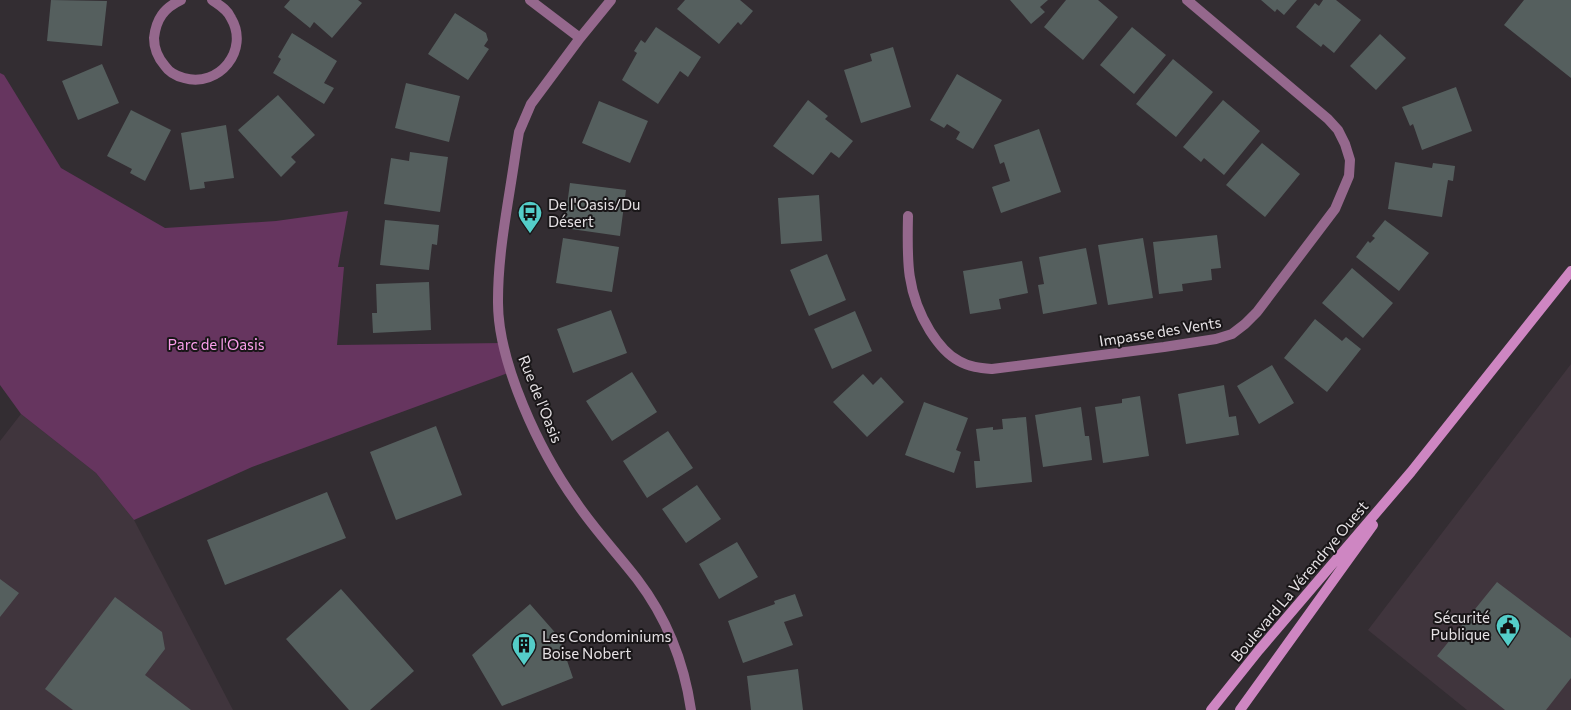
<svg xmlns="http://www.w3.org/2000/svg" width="1571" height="710" font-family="Commissioner,sans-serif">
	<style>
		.built { fill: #40353d }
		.green { fill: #66355f }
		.building { fill: #555f5e }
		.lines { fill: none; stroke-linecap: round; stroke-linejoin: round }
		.minor { stroke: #95688d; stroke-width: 10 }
		.secondary { stroke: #ce86c2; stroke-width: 10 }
		.labels { text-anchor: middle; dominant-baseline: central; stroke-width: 4; stroke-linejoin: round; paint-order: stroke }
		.poi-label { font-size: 15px; fill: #e6e2e5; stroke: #191618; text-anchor: start }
		.street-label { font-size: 15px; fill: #e6e2e5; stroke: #191618 }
		.park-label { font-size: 15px; fill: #fb9feb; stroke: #191618 }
	</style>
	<rect width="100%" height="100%" fill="#332d32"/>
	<path class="built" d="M 1571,364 L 1571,710 L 1467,710 L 1368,630 Z
		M 21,414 L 96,473 L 134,520 L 233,710 L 0,710 L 0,441 Z"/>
	<path class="green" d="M 0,73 L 4,75 L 61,168 L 165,228 L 276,221 L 348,211 L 338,267 L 344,267 L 337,345 L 504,343 L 511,372 L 252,467 L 134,520 L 96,473 L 21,414 L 0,385 Z"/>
	<path class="building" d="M 51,0 L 107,1 L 102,46 L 47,41 Z
		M 290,0 L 358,0 L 362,3 L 332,38 L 314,22 L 310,28 L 284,7 Z
		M 685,0 L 740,0 L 753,11 L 741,25 L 738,22 L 719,44 L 677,9 Z
		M 1010,0 L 1048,0 L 1040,7 L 1045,12 L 1031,24 Z
		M 1066,0 L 1098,0 L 1118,17 L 1083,60 L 1044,27 Z
		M 1261,0 L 1297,0 L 1284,15 L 1277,9 L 1275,12 Z
		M 1323,0 L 1336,0 L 1361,20 L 1334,53 L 1323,44 L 1321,47 L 1296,27 L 1315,3 L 1319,6 Z
		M 1524,0 L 1571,0 L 1571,78 L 1504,25 Z
		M 455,13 L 486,33 L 488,40 L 484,46 L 489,49 L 468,80 L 428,54 Z
		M 656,27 L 701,57 L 688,77 L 680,71 L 658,104 L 622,80 L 637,53 L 634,51 L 641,40 L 645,43 Z
		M 1132,27 L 1166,55 L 1134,94 L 1100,65 Z
		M 292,33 L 337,61 L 324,83 L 334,88 L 324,104 L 273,73 L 281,59 L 278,57 Z
		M 1380,34 L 1406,58 L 1376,90 L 1350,66 Z
		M 893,47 L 911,107 L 861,123 L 844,70 L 872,61 L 870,54 Z
		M 1173,59 L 1213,92 L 1176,137 L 1136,104 Z
		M 102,64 L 119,103 L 78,120 L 62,81 Z
		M 957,74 L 1002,100 L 973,149 L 956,139 L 960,132 L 947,124 L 944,128 L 930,120 Z
		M 406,83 L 460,96 L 449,142 L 395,128 Z
		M 1456,87 L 1472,131 L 1422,150 L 1413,124 L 1410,126 L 1402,107 Z
		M 278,95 L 315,135 L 291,157 L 296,162 L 281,177 L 238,130 Z
		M 808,100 L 828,116 L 825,119 L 853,141 L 839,158 L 831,152 L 813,175 L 773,146 Z
		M 1223,100 L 1260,131 L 1224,175 L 1204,158 L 1201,162 L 1183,147 Z
		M 599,101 L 648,121 L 630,163 L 582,143 Z
		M 131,110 L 171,130 L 145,181 L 130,173 L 132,169 L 107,156 Z
		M 226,125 L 234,178 L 204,182 L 205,188 L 190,190 L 181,133 Z
		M 1039,129 L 1061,192 L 1001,213 L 992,187 L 1010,181 L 1004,162 L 1000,164 L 994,145 Z
		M 1262,143 L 1300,174 L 1265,217 L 1226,185 Z
		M 410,152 L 448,157 L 440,212 L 384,204 L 391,158 L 409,161 Z
		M 1395,162 L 1432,168 L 1433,163 L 1455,166 L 1453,181 L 1448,180 L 1442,217 L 1388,209 Z
		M 570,183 L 626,190 L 620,236 L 564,228 Z
		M 819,195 L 822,241 L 781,244 L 778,198 Z
		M 385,220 L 439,225 L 437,245 L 432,244 L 429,270 L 380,265 Z
		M 1385,220 L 1429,253 L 1399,291 L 1356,257 L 1368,241 L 1370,243 L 1375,238 L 1372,236 Z
		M 1217,235 L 1221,268 L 1211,269 L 1212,280 L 1182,284 L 1183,291 L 1159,294 L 1153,242 Z
		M 563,238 L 619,247 L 612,292 L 556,283 Z
		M 1143,238 L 1153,298 L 1108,305 L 1098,245 Z
		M 1086,248 L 1097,304 L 1043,314 L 1038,285 L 1044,284 L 1039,257 Z
		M 827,254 L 846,300 L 809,316 L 790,270 Z
		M 1022,261 L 1028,293 L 999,299 L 1001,309 L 970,314 L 963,271 Z
		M 1352,268 L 1393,303 L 1363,338 L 1322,303 Z
		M 429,282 L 431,330 L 373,333 L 372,313 L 377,313 L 376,284 Z
		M 611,310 L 627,353 L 573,373 L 557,329 Z
		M 855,311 L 872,351 L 832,369 L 814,329 Z
		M 1315,319 L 1342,341 L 1346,337 L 1361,349 L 1327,392 L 1284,358 Z
		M 1272,365 L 1294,403 L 1259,424 L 1237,386 Z
		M 632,372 L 657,412 L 612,441 L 586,401 Z
		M 863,374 L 873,385 L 881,377 L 904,402 L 867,437 L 833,402 Z
		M 1224,385 L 1229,417 L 1236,416 L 1239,435 L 1186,444 L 1178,394 Z
		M 1140,396 L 1149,456 L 1103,463 L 1095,407 L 1122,403 L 1122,399 Z
		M 924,402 L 968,418 L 956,450 L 961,452 L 954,473 L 905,455 Z
		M 1081,407 L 1085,436 L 1089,436 L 1092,460 L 1043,467 L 1035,415 Z
		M 1026,417 L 1032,482 L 976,488 L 974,461 L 980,461 L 976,429 L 993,427 L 993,430 L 1003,429 L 1002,419 Z
		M 436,426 L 462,495 L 396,520 L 370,452 Z
		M 668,431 L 693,468 L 647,498 L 623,461 Z
		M 697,485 L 721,519 L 686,543 L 662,509 Z
		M 327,492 L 346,538 L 225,585 L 207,540 Z
		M 737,542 L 758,577 L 719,599 L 699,564 Z
		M 0,579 L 19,593 L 0,617 Z
		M 1497,582 L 1571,638 L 1571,678 L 1546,710 L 1505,710 L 1437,656 Z
		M 341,589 L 414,671 L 370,710 L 349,710 L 286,639 Z
		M 795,594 L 803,616 L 784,622 L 793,645 L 743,663 L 728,621 L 775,604 L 774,601 Z
		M 115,597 L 162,632 L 165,649 L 145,675 L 191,710 L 73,710 L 45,689 Z
		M 530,604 L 559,637 L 573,678 L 502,706 L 472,655 Z
		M 798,669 L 803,710 L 751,710 L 747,676 Z"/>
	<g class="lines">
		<path class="minor" d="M 181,0 C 164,8 156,19 154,38 C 154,49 158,58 165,66 C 169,72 176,76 184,78 C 219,88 250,50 231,18 C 227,9 219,5 212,0
			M 530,0 L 580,38
			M 611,0 L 580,38 L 531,104 L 519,132 L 516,150 C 509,200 498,250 498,300 C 497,362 540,452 576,502 C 594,529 617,553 637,579 C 666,617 684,662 691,710
			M 908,216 C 907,260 906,292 930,331 C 937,342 947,355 959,361 C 969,367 981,368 992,369 L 1164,347 L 1216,339 L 1232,334 L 1245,324 L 1257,312 L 1335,209 L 1349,176 L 1350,160 L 1345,144 L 1338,130 L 1328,119 L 1187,0"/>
		<path class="secondary" d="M 1211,710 L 1259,650 L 1411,472 L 1571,271
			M 1240,710 L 1373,525"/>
	</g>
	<defs>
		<symbol id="bus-pin" viewBox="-11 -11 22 30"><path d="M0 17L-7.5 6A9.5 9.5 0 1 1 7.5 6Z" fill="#54cdc8" stroke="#191618"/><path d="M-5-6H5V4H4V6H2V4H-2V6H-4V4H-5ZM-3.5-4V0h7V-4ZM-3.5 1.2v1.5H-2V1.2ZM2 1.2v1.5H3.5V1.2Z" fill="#111"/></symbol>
		<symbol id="civic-pin" viewBox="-11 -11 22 30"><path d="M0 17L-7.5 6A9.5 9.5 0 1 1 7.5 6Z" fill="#54cdc8" stroke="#191618"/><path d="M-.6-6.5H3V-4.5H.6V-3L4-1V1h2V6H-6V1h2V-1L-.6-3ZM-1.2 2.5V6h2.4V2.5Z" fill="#111"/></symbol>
		<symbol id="building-pin" viewBox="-11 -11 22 30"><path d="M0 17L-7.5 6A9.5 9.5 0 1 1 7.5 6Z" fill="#54cdc8" stroke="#191618"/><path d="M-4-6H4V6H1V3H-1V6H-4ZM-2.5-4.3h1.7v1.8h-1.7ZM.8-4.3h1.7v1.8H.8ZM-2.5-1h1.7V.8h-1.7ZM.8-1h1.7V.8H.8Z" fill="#111"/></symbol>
	</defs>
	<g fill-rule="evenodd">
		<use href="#bus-pin" x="516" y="199" width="28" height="38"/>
		<use href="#civic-pin" x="1494" y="612" width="28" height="38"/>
		<use href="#building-pin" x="510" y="631" width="28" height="38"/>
	</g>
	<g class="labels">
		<g class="poi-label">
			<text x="548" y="204">De l'Oasis/Du<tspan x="548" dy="17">Désert</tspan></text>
			<text x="1490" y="617" text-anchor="end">Sécurité<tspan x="1490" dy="17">Publique</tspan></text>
			<text x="542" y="636">Les Condominiums<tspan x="542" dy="17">Boise Nobert</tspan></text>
		</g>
		<g class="street-label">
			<text transform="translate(1160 331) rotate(-9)">Impasse des Vents</text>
			<text transform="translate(541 399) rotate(68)">Rue de l'Oasis</text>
			<text transform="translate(1299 581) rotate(-50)">Boulevard La Vérendrye Ouest</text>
		</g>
		<g class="park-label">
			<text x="216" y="344">Parc de l'Oasis</text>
		</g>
	</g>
</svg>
